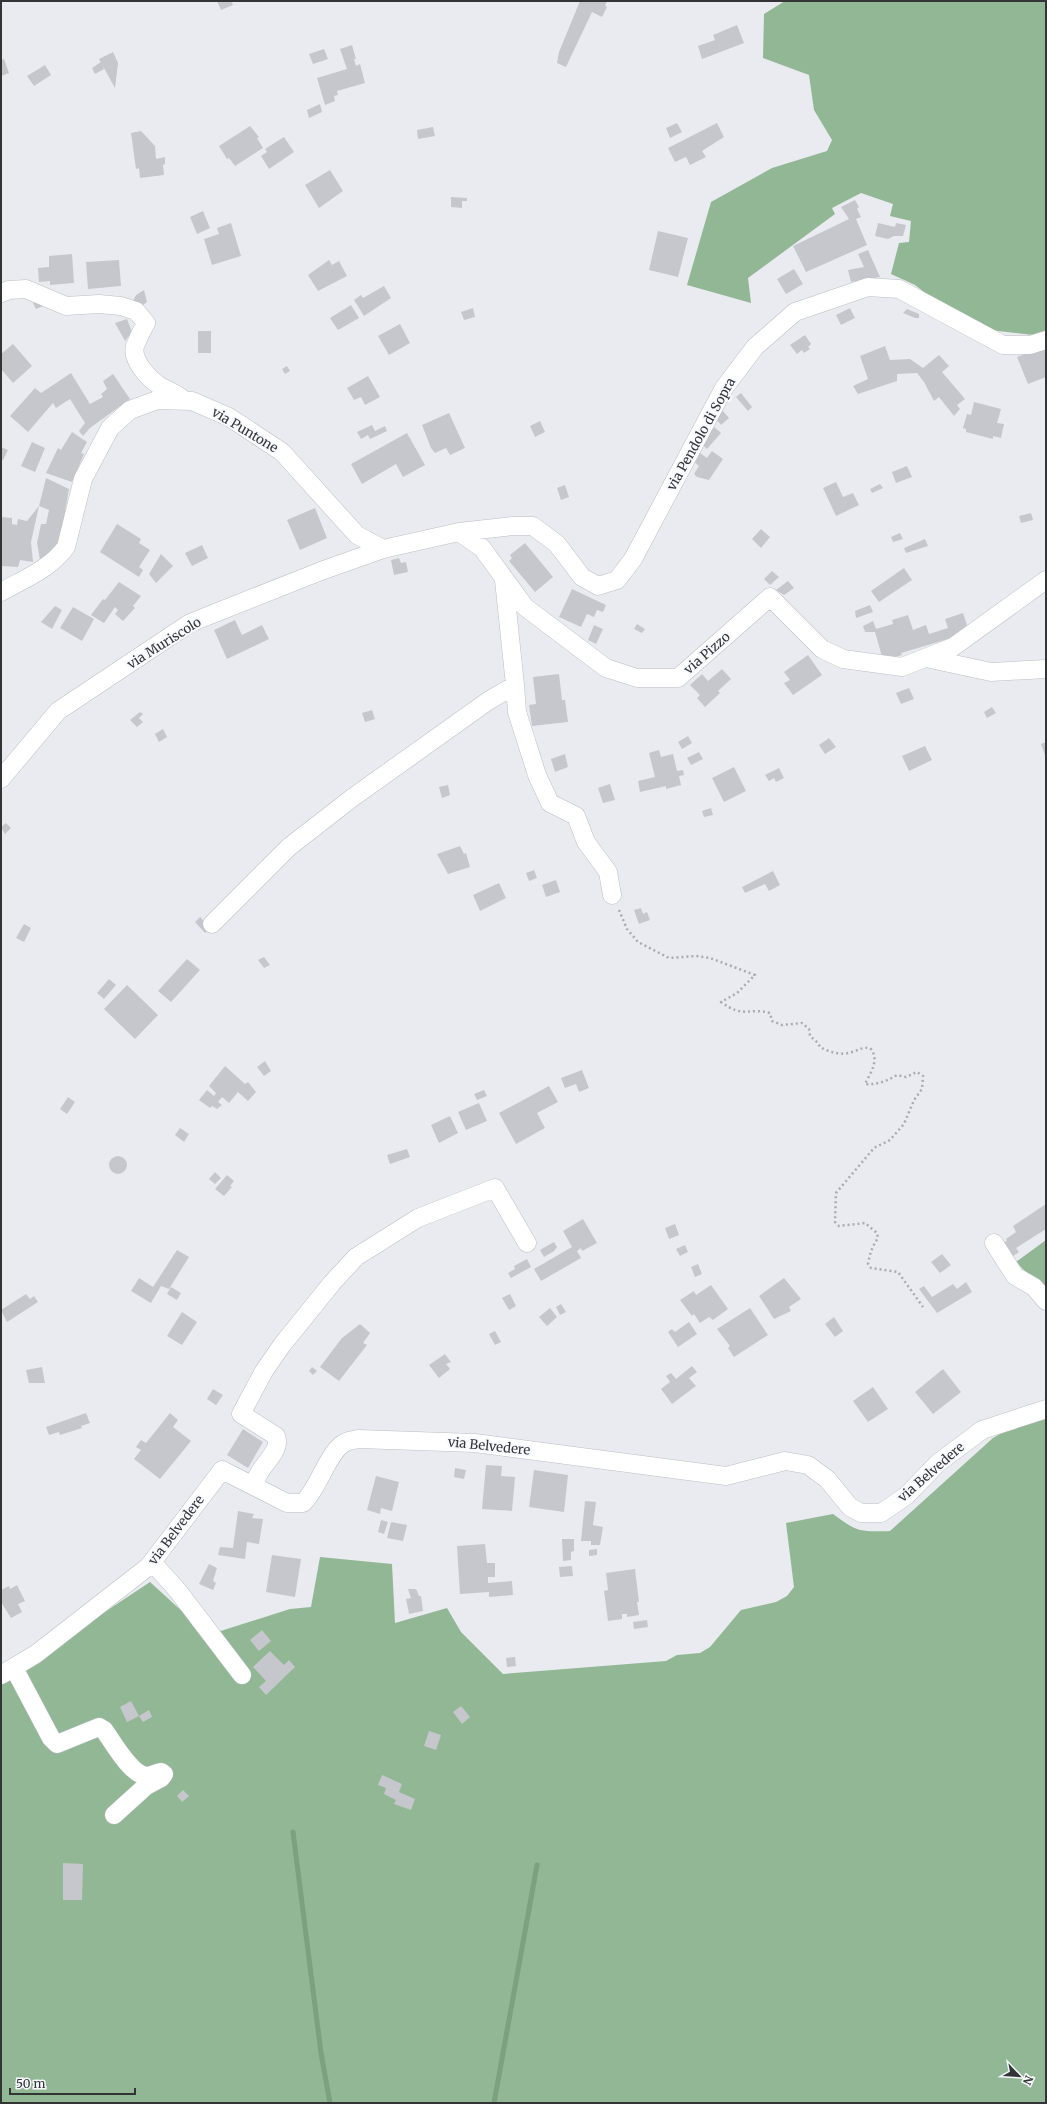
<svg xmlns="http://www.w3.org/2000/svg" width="1047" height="2104" font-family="Merriweather,serif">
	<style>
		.forest { fill: #91b794 }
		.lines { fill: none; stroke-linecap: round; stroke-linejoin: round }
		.stream { stroke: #7ba17e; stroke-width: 5 }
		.building { fill: #c6c7cd }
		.minor-casing { stroke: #bdbec4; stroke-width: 19 }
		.path { stroke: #aaabaf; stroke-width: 2.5; stroke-dasharray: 2 3; stroke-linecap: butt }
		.minor { stroke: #fff; stroke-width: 18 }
		.labels { text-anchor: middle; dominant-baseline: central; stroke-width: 4; stroke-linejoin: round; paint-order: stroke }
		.street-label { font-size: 13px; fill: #333436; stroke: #f7f9ff }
	</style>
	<rect width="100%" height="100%" fill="#eaebf1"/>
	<path class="forest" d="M 785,1 L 1046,1 L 1046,331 L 1033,335 L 981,329 L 950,312 L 915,285 L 891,274 L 899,243 L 909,242 L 911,221 L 890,216 L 893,204 L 861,193 L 832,208 L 835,214 L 748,278 L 751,303 L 687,285 L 711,202 L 772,168 L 827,151 L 832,140 L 814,110 L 809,75 L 763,58 L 764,14 Z
		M 1046,1240 L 1046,1286 L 1031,1277 L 1016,1262 Z
		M 1046,1414 L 1046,2103 L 1,2103 L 1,1681 L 150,1582 L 208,1635 L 290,1609 L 311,1607 L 320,1557 L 392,1564 L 395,1623 L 447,1608 L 461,1632 L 503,1674 L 666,1661 L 677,1655 L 700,1653 L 710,1647 L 741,1610 L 776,1602 L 787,1596 L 794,1587 L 786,1523 L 833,1514 C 857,1532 860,1532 890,1531 L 993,1438 L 1020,1423 Z"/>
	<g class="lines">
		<path class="stream" d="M 293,1832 L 321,2053 L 330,2103
			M 494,2103 L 537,1865"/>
	</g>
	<path class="building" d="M 217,1 L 231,1 L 233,5 L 221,10 Z
		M 580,1 L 607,1 L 605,6 L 607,7 L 602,17 L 592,12 L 566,67 L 557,63 L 559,52 Z
		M 737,25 L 744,43 L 702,59 L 698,46 L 715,40 L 713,35 Z
		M 352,45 L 356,59 L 354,59 L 356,66 L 360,64 L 365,83 L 337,91 L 338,95 L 334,96 L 335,101 L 325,105 L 317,78 L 347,69 L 340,49 Z
		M 324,49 L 328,59 L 313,64 L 309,54 Z
		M 113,52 L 118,63 L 115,88 L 99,59 Z
		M 4,59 L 9,73 L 1,76 L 1,60 Z
		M 101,62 L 104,69 L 95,74 L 92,68 Z
		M 45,65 L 51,75 L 34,86 L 27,76 Z
		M 320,104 L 322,112 L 309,118 L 307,110 Z
		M 677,123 L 682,132 L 670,138 L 666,128 Z
		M 717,123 L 724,137 L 702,151 L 706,157 L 690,165 L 686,157 L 675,162 L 668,148 Z
		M 250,126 L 259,137 L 257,138 L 263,148 L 235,166 L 229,158 L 227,159 L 219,146 Z
		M 433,127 L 435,136 L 418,139 L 417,130 Z
		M 141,131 L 155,146 L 156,159 L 165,157 L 165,164 L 163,165 L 164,175 L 140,178 L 139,168 L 136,169 L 131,133 Z
		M 284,137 L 294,152 L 269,169 L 261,156 L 267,152 L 265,149 Z
		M 330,170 L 343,191 L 319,208 L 305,185 Z
		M 451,197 L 467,198 L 467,201 L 462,201 L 462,208 L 451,207 Z
		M 855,200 L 859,207 L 857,209 L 861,217 L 856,219 L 867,245 L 806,272 L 793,246 L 849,219 L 841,207 Z
		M 203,211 L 210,228 L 197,234 L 190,217 Z
		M 231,223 L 241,256 L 212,265 L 204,239 L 219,234 L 217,228 Z
		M 878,223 L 895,227 L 896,223 L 906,225 L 903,236 L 894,236 L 888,239 L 875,236 Z
		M 658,231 L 688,238 L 678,277 L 649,270 Z
		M 868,250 L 880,277 L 851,282 L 848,270 L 864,267 L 858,254 Z
		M 72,254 L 74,283 L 50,285 L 50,281 L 39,282 L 38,268 L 49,267 L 49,256 Z
		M 119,260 L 121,286 L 88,289 L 86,262 Z
		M 329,260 L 332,265 L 339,261 L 347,276 L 318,291 L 308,275 Z
		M 794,269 L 803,284 L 786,294 L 777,279 Z
		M 384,286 L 391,298 L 364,316 L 354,300 L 361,295 L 363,298 Z
		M 144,290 L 147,302 L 139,308 L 133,301 L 136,295 Z
		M 36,299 L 43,306 L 36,309 L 33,303 Z
		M 351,305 L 359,318 L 338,330 L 330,318 Z
		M 473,308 L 475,317 L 464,320 L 461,312 Z
		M 850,308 L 855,318 L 841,325 L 836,315 Z
		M 907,309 L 919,314 L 919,318 L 915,318 L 903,313 Z
		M 127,319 L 132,332 L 125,341 L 115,323 Z
		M 400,324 L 410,343 L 389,355 L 378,336 Z
		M 198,331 L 211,331 L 211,353 L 198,353 Z
		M 805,335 L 811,344 L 808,347 L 810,349 L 804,353 L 802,350 L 797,354 L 790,345 Z
		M 13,344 L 32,366 L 13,383 L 1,369 L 1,354 Z
		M 885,346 L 890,360 L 910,359 L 923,368 L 939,355 L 949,366 L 942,372 L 965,399 L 957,405 L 960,409 L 954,416 L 939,397 L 934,401 L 924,382 L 917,373 L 897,374 L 897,381 L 858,394 L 853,386 L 868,379 L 860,356 Z
		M 1046,346 L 1046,377 L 1028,384 L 1017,357 Z
		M 287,366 L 290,371 L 285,374 L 282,369 Z
		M 71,373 L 90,404 L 103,397 L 101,394 L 107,389 L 103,381 L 113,374 L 130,399 L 90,428 L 83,436 L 79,431 L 85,423 L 70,399 L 56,408 L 53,403 L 28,432 L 10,416 L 35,388 L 41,393 Z
		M 368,376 L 380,397 L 365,405 L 361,397 L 354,400 L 347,388 Z
		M 741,393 L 752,407 L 748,411 L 736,397 Z
		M 974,402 L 1001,409 L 997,423 L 1004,424 L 1001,438 L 993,436 L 993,439 L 966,432 L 966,429 L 963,428 L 967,414 L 971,415 Z
		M 723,411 L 729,418 L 721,425 L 715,418 Z
		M 449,413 L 465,448 L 450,455 L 446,448 L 435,453 L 431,448 L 422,425 Z
		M 540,421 L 545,432 L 535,437 L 530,426 Z
		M 372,425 L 375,431 L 385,426 L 387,431 L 370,439 L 368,435 L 361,439 L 357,432 Z
		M 712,425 L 721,433 L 707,449 L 698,441 Z
		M 72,432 L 87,442 L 81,453 L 84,454 L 72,482 L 46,473 L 58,448 L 61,450 Z
		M 407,433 L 425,465 L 403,477 L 396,464 L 362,484 L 351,464 Z
		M 32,442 L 45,448 L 35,472 L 21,466 Z
		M 1,447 L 8,450 L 3,460 L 1,459 Z
		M 712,451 L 723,459 L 709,480 L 697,477 L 694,474 L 699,466 L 694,462 L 700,453 L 707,458 Z
		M 907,466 L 912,477 L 896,483 L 892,472 Z
		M 46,478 L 69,489 L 59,546 L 40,560 L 37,543 L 41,524 L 46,524 L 49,510 L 39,506 Z
		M 836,482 L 843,497 L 853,493 L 859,505 L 836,516 L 823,488 Z
		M 880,484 L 883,488 L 872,493 L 870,489 Z
		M 565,485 L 569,497 L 561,500 L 557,488 Z
		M 39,506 L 31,542 L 33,562 L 20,560 L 18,567 L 1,566 L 1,517 L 12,518 L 12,524 L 17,525 L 18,519 L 27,521 Z
		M 315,508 L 327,538 L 300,550 L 287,520 Z
		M 1031,513 L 1033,520 L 1021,523 L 1019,516 Z
		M 117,524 L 141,539 L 139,543 L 150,550 L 139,567 L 143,570 L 139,577 L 100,552 Z
		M 761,529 L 770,537 L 761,548 L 752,539 Z
		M 900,533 L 903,539 L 893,542 L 891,537 Z
		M 925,539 L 928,546 L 906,553 L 904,548 Z
		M 525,543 L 553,577 L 535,592 L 509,561 L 512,558 L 510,555 Z
		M 202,545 L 208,558 L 192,566 L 185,553 Z
		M 161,554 L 173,566 L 156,583 L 149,574 Z
		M 399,558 L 401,563 L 406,562 L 408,572 L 394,575 L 391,560 Z
		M 904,568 L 912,580 L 879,602 L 871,591 Z
		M 772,571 L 779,577 L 770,585 L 764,579 Z
		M 788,581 L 794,588 L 784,595 L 776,590 Z
		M 119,582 L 141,596 L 133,606 L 135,608 L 123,621 L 115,614 L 118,610 L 115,607 L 104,623 L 91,615 L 103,599 L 105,600 Z
		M 572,589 L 606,605 L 603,612 L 597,610 L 594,617 L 587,614 L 581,627 L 559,617 Z
		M 870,605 L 873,612 L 856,618 L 855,611 Z
		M 55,606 L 62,610 L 52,629 L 41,622 Z
		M 73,607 L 94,619 L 82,641 L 60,628 Z
		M 963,613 L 968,628 L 955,637 L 901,653 L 902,655 L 883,660 L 875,632 L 865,632 L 863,626 L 873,621 L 876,629 L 893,624 L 892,620 L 908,615 L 913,630 L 926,625 L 929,634 L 948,628 L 945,619 Z
		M 235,620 L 242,635 L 262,625 L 269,639 L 227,659 L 214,630 Z
		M 637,624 L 645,629 L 642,633 L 634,629 Z
		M 594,625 L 603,629 L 596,644 L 588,640 Z
		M 808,655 L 822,675 L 793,695 L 784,683 L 790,680 L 784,672 Z
		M 722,669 L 731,679 L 718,691 L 720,693 L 705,707 L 697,698 L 700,695 L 690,685 L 702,674 L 708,681 Z
		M 559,674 L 562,700 L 565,700 L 568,722 L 532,726 L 529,705 L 536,704 L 533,677 Z
		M 909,688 L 914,699 L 901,704 L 896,693 Z
		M 992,707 L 996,713 L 987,718 L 984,712 Z
		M 372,710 L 375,719 L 365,722 L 362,713 Z
		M 140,712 L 143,714 L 139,718 L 143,722 L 137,727 L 130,720 Z
		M 163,729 L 167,737 L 159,742 L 155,734 Z
		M 688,736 L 692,743 L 682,749 L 678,742 Z
		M 829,738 L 836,747 L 825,754 L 819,745 Z
		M 1046,742 L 1046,758 L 1041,744 Z
		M 925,746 L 932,760 L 909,771 L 902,756 Z
		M 659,750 L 661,757 L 673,754 L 677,771 L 683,770 L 684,775 L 679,776 L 681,785 L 666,789 L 666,786 L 640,792 L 638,781 L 655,777 L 649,753 Z
		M 699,752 L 703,759 L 691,765 L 687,758 Z
		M 565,754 L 568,767 L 555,772 L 551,759 Z
		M 734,767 L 746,791 L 724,802 L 712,778 Z
		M 779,768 L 784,778 L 776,782 L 774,778 L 769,781 L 765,775 Z
		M 610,784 L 615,800 L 603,803 L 598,788 Z
		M 448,785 L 450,795 L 442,798 L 439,787 Z
		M 711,808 L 713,815 L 704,817 L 702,811 Z
		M 6,823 L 11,828 L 5,834 L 1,827 Z
		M 460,846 L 464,854 L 466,853 L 470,867 L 448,874 L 437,854 Z
		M 534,870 L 537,878 L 529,881 L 526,873 Z
		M 773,871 L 780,885 L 769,891 L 765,884 L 745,893 L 742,887 Z
		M 556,880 L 560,892 L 546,897 L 542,885 Z
		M 499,883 L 506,898 L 480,911 L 473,895 Z
		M 641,908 L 643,914 L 647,912 L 650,920 L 639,924 L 634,910 Z
		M 200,917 L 211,928 L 205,933 L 195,922 Z
		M 24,924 L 31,928 L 24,942 L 16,938 Z
		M 264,957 L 270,965 L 264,968 L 258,960 Z
		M 187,959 L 200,970 L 171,1002 L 158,991 Z
		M 109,979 L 116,985 L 104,999 L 97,993 Z
		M 127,985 L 158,1015 L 135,1039 L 104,1009 Z
		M 265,1061 L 271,1071 L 264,1076 L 257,1067 Z
		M 225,1066 L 245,1084 L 248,1082 L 256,1092 L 248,1101 L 238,1092 L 229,1103 L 222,1097 L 218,1102 L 222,1105 L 217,1109 L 212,1106 L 210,1108 L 199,1100 L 207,1090 L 214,1096 L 216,1093 L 209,1086 Z
		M 582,1070 L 589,1088 L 579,1092 L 576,1084 L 565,1088 L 561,1078 Z
		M 549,1086 L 558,1102 L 537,1113 L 545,1128 L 516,1144 L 499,1113 Z
		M 484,1090 L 487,1096 L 477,1100 L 474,1094 Z
		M 68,1097 L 75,1102 L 67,1114 L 60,1109 Z
		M 479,1103 L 487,1121 L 466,1130 L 458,1112 Z
		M 450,1116 L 458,1133 L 439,1143 L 431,1125 Z
		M 180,1128 L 189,1134 L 184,1142 L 175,1135 Z
		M 407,1149 L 410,1157 L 390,1164 L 387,1155 Z
		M109 1165a9 9 0 1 1 18 0a9 9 0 1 1-18 0Z
		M 215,1172 L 221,1178 L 215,1184 L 209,1179 Z
		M 227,1175 L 234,1181 L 230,1186 L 232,1187 L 224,1196 L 215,1189 Z
		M 1046,1204 L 1046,1229 L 1016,1248 L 1019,1252 L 1013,1256 L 1004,1242 L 1007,1241 L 1006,1239 L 1016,1232 L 1013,1226 Z
		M 583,1219 L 597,1243 L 582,1251 L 581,1248 L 577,1251 L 581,1258 L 541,1281 L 534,1269 L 572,1247 L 563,1231 Z
		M 675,1224 L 679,1235 L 669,1239 L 665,1228 Z
		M 554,1242 L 557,1247 L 554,1251 L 544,1257 L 540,1250 Z
		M 685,1245 L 688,1252 L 680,1256 L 676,1249 Z
		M 177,1250 L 189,1257 L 169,1289 L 161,1286 L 151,1303 L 131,1291 L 139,1278 L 153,1287 Z
		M 942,1254 L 951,1265 L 940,1273 L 931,1262 Z
		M 527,1259 L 531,1267 L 511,1278 L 508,1273 L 515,1269 L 514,1266 Z
		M 698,1264 L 702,1274 L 695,1277 L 691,1267 Z
		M 784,1278 L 801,1299 L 789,1307 L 791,1311 L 774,1319 L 759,1296 Z
		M 966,1282 L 972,1292 L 937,1313 L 919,1289 L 924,1286 L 932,1297 L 953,1284 L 957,1289 Z
		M 711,1285 L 728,1309 L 713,1320 L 709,1317 L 700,1323 L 694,1314 L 692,1316 L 680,1300 L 694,1291 L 696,1295 Z
		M 171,1287 L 181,1293 L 177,1300 L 167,1294 Z
		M 26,1294 L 30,1299 L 34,1296 L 38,1302 L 7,1322 L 1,1310 Z
		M 510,1294 L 516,1306 L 509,1310 L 502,1298 Z
		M 561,1304 L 566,1312 L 560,1315 L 556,1307 Z
		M 550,1308 L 557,1317 L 547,1326 L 539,1317 Z
		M 750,1308 L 768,1335 L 734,1357 L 728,1348 L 730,1346 L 717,1329 Z
		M 182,1312 L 197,1322 L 182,1345 L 167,1336 Z
		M 834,1317 L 843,1331 L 835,1337 L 825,1324 Z
		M 689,1322 L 697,1334 L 678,1347 L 668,1332 L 672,1329 L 675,1332 Z
		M 360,1324 L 370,1333 L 363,1343 L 367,1345 L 339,1381 L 320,1367 L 342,1338 Z
		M 495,1331 L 501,1342 L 495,1345 L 489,1334 Z
		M 445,1354 L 451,1362 L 446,1364 L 450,1369 L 439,1378 L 429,1365 Z
		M 692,1366 L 697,1372 L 689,1378 L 696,1386 L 672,1404 L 661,1389 L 670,1382 L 666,1376 L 671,1373 L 676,1379 Z
		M 42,1367 L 45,1383 L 29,1383 L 26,1370 Z
		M 312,1367 L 317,1371 L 313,1375 L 309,1371 Z
		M 943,1369 L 961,1392 L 933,1414 L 915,1392 Z
		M 873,1387 L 888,1409 L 868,1422 L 853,1401 Z
		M 213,1389 L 223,1395 L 216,1405 L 207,1399 Z
		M 86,1413 L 90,1423 L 81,1426 L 82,1428 L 60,1435 L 59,1432 L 49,1435 L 46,1427 Z
		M 170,1413 L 178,1420 L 173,1427 L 191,1441 L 160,1479 L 134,1459 L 141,1450 L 136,1447 L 141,1440 L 146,1443 Z
		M 243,1429 L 263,1442 L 248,1468 L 227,1455 Z
		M 486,1465 L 502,1466 L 501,1476 L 515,1477 L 512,1511 L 482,1509 Z
		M 455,1468 L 466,1470 L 464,1479 L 454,1477 Z
		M 534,1470 L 568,1475 L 564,1512 L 529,1507 Z
		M 376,1476 L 399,1482 L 392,1511 L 381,1508 L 380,1514 L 367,1510 Z
		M 585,1501 L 596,1502 L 593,1525 L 603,1527 L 600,1545 L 591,1545 L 591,1541 L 581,1541 Z
		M 238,1511 L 254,1514 L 252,1518 L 263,1519 L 259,1544 L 247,1542 L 245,1559 L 218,1555 L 220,1547 L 233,1548 Z
		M 381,1520 L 388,1522 L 384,1534 L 378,1532 Z
		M 391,1522 L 407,1525 L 403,1541 L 387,1538 Z
		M 562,1539 L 574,1539 L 574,1551 L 571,1552 L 571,1560 L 563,1561 Z
		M 485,1544 L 487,1563 L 495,1563 L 495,1577 L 488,1577 L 488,1583 L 512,1581 L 513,1595 L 489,1597 L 489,1592 L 460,1594 L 457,1546 Z
		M 597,1549 L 597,1555 L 589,1556 L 589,1550 Z
		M 272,1555 L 301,1559 L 295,1597 L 266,1592 Z
		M 209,1564 L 217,1568 L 213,1581 L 216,1583 L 213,1590 L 199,1584 Z
		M 572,1566 L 573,1576 L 560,1577 L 559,1567 Z
		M 635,1569 L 639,1602 L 637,1602 L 639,1615 L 627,1617 L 627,1614 L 622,1614 L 622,1619 L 608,1621 L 604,1591 L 608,1590 L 606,1573 Z
		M 17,1585 L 25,1601 L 18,1604 L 22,1612 L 11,1618 L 1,1602 L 1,1590 L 9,1586 L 10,1589 Z
		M 408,1589 L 416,1589 L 419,1596 L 421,1596 L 423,1611 L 409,1614 L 406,1599 L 411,1598 Z
		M 647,1620 L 648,1627 L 634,1629 L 633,1622 Z
		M 262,1630 L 271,1641 L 259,1651 L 250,1640 Z
		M 270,1651 L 284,1665 L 289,1660 L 295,1667 L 266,1695 L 259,1687 L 266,1681 L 253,1667 Z
		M 515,1657 L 516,1666 L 507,1667 L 506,1658 Z
		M 131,1701 L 139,1716 L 127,1722 L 120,1707 Z
		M 461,1706 L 470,1717 L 462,1724 L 453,1712 Z
		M 149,1710 L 152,1717 L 143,1722 L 139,1716 Z
		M 429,1731 L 441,1735 L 436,1750 L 424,1746 Z
		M 382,1775 L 402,1784 L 399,1792 L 415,1799 L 411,1810 L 394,1804 L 396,1800 L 384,1794 L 386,1788 L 378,1785 Z
		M 183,1790 L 189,1796 L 182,1802 L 177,1796 Z
		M 63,1863 L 83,1864 L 82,1900 L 63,1900 Z"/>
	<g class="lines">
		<defs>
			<path id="minor" d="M 1,293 L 9,290 L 26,289 L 66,306 L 99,304 L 121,306 L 136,311 L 146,323 C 142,330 138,338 135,346 C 131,360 149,379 160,386 C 169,391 176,393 184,400
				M 459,532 L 482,548 L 525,607 L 606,668 L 637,678 L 678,678 L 770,597 L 822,649 L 843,659 L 902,667 L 953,647 L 1046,580
				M 1,592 C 24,579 50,569 66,547 L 83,479 L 110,428 L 130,410 L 157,400 L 192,401 L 229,417 L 282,452 L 357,535 L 383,549 L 459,532 L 513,526 L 533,526 L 557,544 L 582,577 L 598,586 L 617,580 L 633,559 L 724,388 L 755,347 L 795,312 L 868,287 L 899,289 L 1003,345 L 1030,345 L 1046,340
				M 926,658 L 991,672 L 1046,669
				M 515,685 L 517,712 L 537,775 L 550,803 L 576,816 L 586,842 L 608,872 L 612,895
				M 1,779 L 58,711 L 190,623 L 321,571 L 383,549
				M 212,924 L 289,847 L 352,798 L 488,701 L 515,685 L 504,580
				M 994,1243 L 1015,1276 L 1034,1287 L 1046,1301
				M 254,1484 C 256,1479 258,1474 261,1470 C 268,1459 281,1449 276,1436 L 241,1414 L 264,1371 L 282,1345 L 332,1283 L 356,1257 L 418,1218 L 495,1188 L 527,1243
				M 153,1563 L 178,1591 L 242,1675
				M 14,1668 L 51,1738 L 57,1744 L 99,1727 L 104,1730 C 113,1742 130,1774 146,1776 C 150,1776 156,1773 161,1772 L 164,1774 L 161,1778 L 146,1786 L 114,1815
				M 1,1675 L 36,1654 L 149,1566 L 222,1470 L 287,1503 L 303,1503 C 319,1488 329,1449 346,1442 C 350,1440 354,1440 358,1439 L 475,1443 L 726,1476 L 785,1461 L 808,1465 L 827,1479 L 850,1507 L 861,1513 L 881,1513 L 906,1496 L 938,1463 L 982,1430 L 1046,1409"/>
		</defs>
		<use href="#minor" class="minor-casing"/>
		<path class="path" d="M 619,910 L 627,929 L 638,942 L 669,958 L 696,956 L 710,958 L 755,975 L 737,993 L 721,1002 C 744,1019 749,1007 770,1013 L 772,1021 L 782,1025 L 802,1023 L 809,1029 L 810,1036 L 818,1043 L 820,1047 C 829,1052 841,1056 852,1052 C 859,1050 862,1047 870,1048 C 880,1059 871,1072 865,1084 C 877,1085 887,1081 897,1075 L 906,1077 L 917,1072 L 923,1076 L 922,1089 L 914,1100 L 904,1124 L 890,1140 L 874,1148 L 836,1193 L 835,1222 L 839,1226 L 865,1223 L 877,1233 L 878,1238 C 872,1247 870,1253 868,1264 L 871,1268 L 898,1272 L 923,1307"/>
		<use href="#minor" class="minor"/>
	</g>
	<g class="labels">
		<g class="street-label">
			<text transform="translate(245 430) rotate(31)">via Puntone</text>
			<text transform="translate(701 434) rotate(-61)">via Pendolo di Sopra</text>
			<text transform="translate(164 643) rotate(-32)">via Muriscolo</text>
			<text transform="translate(707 653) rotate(-41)">via Pizzo</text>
			<text transform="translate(489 1446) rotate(6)">via Belvedere</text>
			<text transform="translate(931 1472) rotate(-41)">via Belvedere</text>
			<text transform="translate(176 1530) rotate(-53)">via Belvedere</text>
		</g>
	</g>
	<rect width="1047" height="2104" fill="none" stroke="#333436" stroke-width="4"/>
	<g transform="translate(1019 2076) rotate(115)" stroke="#f7f9ff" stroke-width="3" paint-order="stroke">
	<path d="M0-3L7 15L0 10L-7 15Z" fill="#333436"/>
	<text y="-6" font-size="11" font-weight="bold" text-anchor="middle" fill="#333436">N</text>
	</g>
	<path d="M10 2088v6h125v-6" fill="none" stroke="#333436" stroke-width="2"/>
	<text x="16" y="2088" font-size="12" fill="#333436" stroke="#f7f9ff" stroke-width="3" paint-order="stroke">50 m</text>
</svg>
